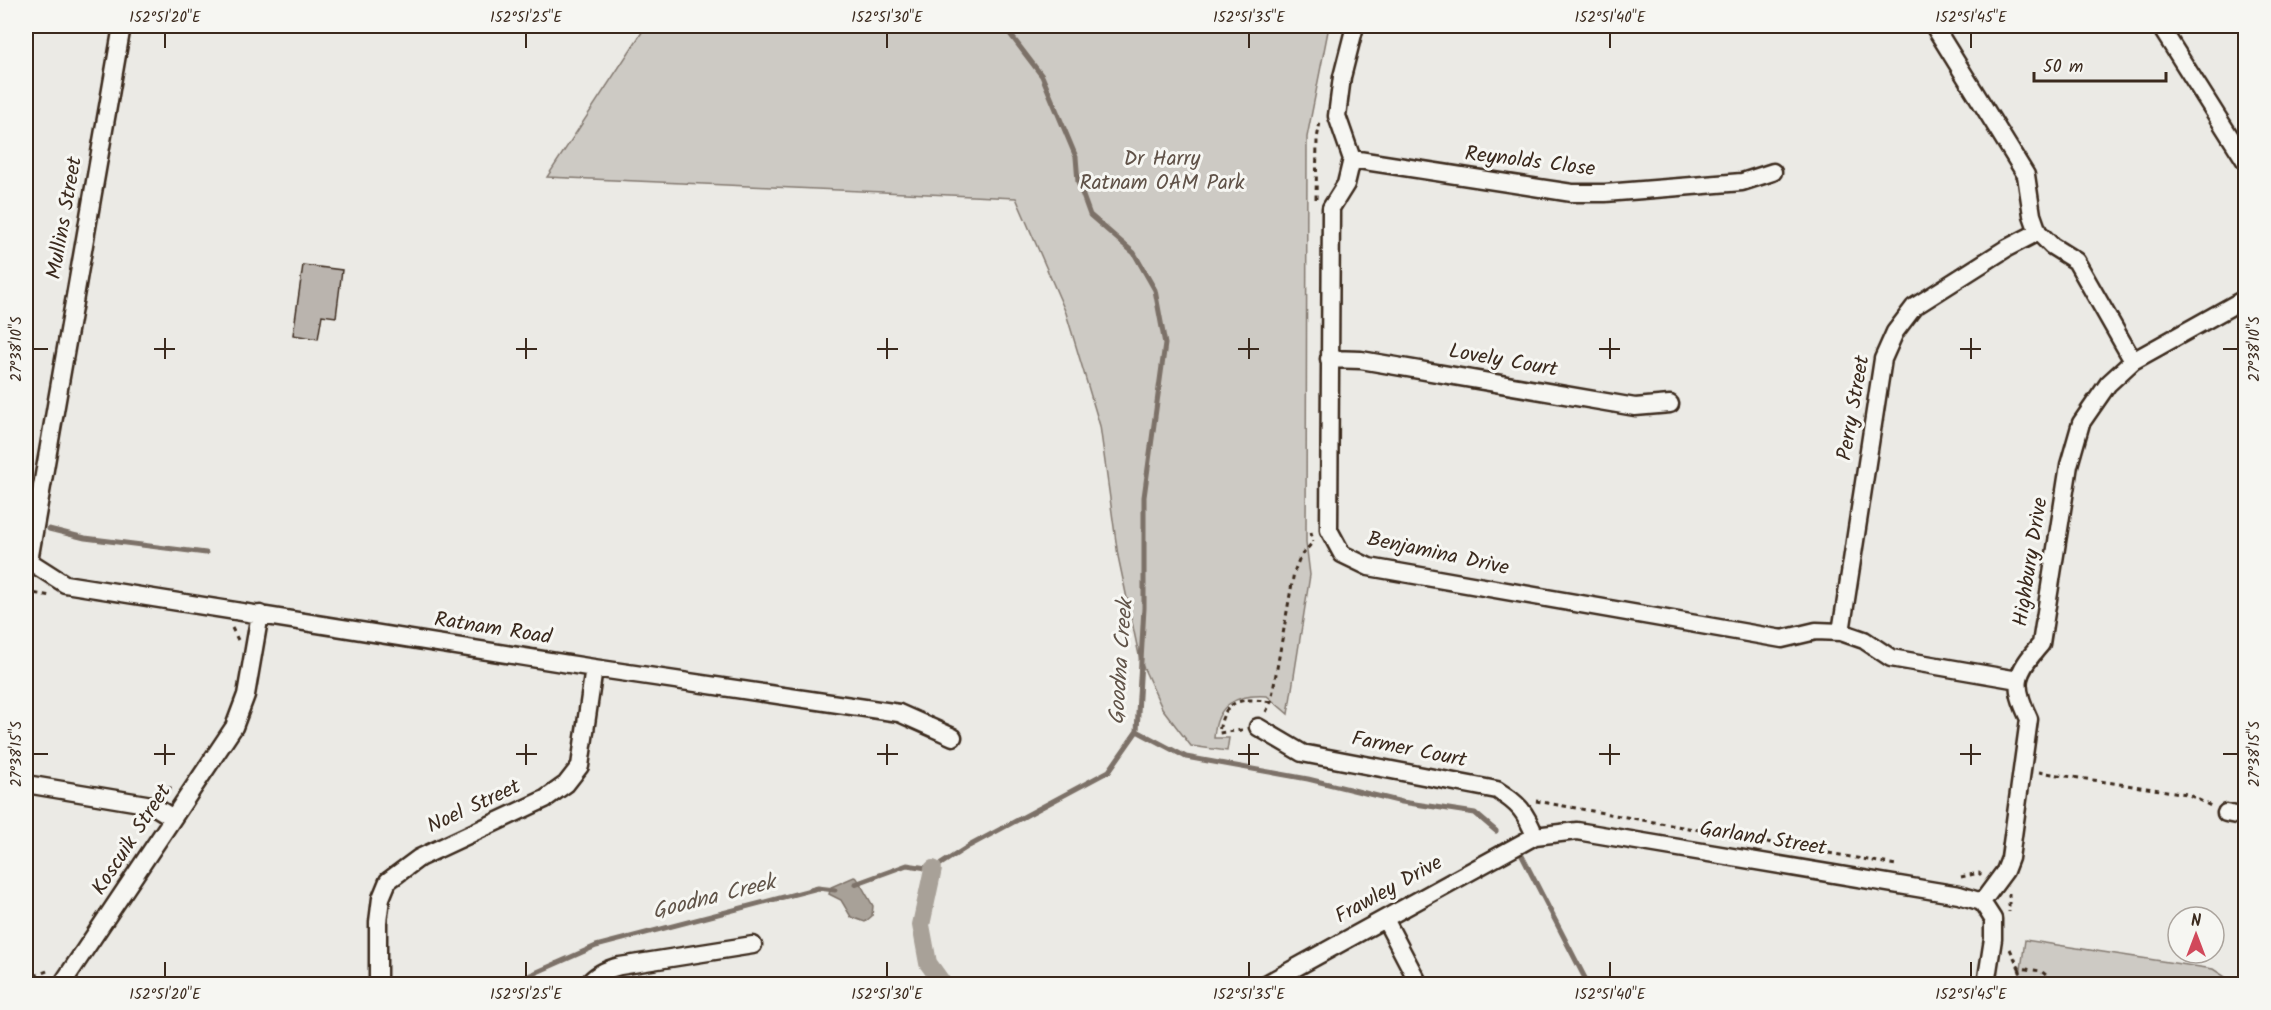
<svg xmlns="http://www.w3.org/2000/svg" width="2271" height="1010" font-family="Kalam,sans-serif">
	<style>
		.green { fill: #cdcac4; stroke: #847a71; stroke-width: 1.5 }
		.water { fill: #a8a198; stroke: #7c7167; stroke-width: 1.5 }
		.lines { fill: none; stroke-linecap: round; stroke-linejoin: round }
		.stream { stroke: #7c7167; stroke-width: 5 }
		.canal { stroke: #a8a198; stroke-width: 18 }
		.building { fill: #bab4ae; stroke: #3b2a1e; stroke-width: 1.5 }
		.minor-casing { stroke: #3b2a1e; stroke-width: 21 }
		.path { stroke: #3b2a1e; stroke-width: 3; stroke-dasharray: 4.5 4.5; stroke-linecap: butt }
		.minor { stroke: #f6f6f2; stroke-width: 16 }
		.ticks { fill: none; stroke: #3b2a1e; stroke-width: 2 }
		.labels { text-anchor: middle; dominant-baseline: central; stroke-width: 6; stroke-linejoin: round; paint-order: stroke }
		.park-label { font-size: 21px; fill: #605248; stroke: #f6f6f2 }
		.street-label { font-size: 21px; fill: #3b2a1e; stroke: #f6f6f2 }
		.water-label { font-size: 22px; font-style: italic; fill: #615449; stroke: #f6f6f2 }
		.neatline { fill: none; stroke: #3b2a1e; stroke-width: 2 }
		.ticks-label { font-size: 15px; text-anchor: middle; fill: #3b2a1e }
	</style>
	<rect width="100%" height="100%" fill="#ebeae5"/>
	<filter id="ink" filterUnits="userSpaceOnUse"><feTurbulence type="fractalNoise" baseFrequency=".0167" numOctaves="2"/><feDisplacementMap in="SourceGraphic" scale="12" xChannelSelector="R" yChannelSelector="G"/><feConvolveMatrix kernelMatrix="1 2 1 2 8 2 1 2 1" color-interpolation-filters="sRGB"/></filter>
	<g filter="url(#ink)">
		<path class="green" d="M 646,26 L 1329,26 L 1307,137 L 1306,542 L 1310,575 L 1288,714 L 1267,696 C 1236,694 1216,704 1214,738 L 1229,738 L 1227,751 L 1191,746 L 1162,708 L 1140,660 L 1118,556 L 1100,426 L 1066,313 L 1016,198 L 547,177 Z
			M 2025,940 L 2213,969 L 2236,984 L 2019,984 Z"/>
		<path class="water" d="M 854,877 L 857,878 L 873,906 L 872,916 L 865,922 L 851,917 L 841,900 L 829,894 L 831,887 Z"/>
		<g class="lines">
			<path class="stream" d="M 49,529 L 85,538 L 206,553
				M 1137,731 L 1186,757 L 1308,779 L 1402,802 L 1475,813 L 1496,831
				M 1520,852 L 1588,984
				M 855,884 L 907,865 L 933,869 L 969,846 L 1109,771 L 1137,731 L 1144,608 L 1144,497 L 1165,344 L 1155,290 L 1134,253 L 1090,215 L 1078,182 L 1076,157 L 1042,76 L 1004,26
				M 510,984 L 596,946 L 818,888 L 835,890"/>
			<path class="canal" d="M 933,869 L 921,925 L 928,963 L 943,984"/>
		</g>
		<path class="building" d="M 303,265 L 342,270 L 336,317 L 322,315 L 318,339 L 293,335 Z"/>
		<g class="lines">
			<defs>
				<path id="minor" d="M 1355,26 L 1342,77 L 1337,116 L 1352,159 L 1346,184 L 1331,208 L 1329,530 L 1342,554 L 1369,567 L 1782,639 L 1816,631 L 1841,632 L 1864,640 L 1891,658 L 2018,680
					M 1934,26 L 2026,175 L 2032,215 L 2038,232 L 2052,246 L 2076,261 L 2133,361
					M 2160,26 L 2246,162
					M 1352,159 L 1572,193 L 1605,193 L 1742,182 L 1773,172
					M 1329,359 L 1361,360 L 1635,407 L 1670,404
					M 29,561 L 65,584 L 594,668 L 899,713 L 953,737
					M 29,561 L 122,26
					M 1841,632 L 1883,359 L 1895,332 L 1914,307 L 2007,248 L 2038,232
					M 1258,727 L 1302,753 L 1497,790 C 1519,804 1525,811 1535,836
					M 26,784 L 152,805 L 173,818
					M 2226,813 L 2246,817
					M 1982,902 L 2005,871 L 2010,858 L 2029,719 C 2012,683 2015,674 2041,644 L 2069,465 L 2081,423 L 2108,384 L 2133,361 L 2246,298
					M 1982,902 L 1993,919 L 1993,939 L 1986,984
					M 1385,919 L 1419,984
					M 62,984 L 234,727 L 246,695 L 260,614
					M 378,984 L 378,922 L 381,898 L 388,881 L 419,858 L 545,799 L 566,784 L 580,766 L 594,668
					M 588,984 C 596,974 607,969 620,966 L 753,945
					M 1266,984 L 1535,836 L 1577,831 L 1959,895 L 1982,902"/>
			</defs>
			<use href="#minor" class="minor-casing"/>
			<path class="path" d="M 1316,199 L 1317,139 L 1320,122
				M 1311,532 L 1313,542
				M 26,592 L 51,596
				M 232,628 L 238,640
				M 1266,712 L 1271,702 L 1294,572 L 1300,557 L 1313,542
				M 1242,730 L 1219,733 C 1223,699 1241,697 1271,702
				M 2039,772 L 2187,794 L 2211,806
				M 158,788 L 172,788
				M 1536,801 L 1896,865
				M 136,820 L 142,825 L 144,831
				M 1961,877 L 1979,873 L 1981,875
				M 2009,893 L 2009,912
				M 2010,949 L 2019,968 L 2041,971 L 2057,984
				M 2019,969 L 2024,984
				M 26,979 L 50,970"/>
			<use href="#minor" class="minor"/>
		</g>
	</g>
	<path class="ticks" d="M 165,33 L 165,48M 526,33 L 526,48M 887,33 L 887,48M 1249,33 L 1249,48M 1610,33 L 1610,48M 1971,33 L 1971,48M 165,338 L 165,359M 526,338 L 526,359M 887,338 L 887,359M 1249,338 L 1249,359M 1610,338 L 1610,359M 1971,338 L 1971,359M 33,349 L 48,349M 154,349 L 175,349M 516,349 L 537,349M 877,349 L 898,349M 1238,349 L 1259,349M 1599,349 L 1620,349M 1960,349 L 1981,349M 2223,349 L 2238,349M 165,744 L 165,765M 526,744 L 526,765M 887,744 L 887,765M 1249,744 L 1249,765M 1610,744 L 1610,765M 1971,744 L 1971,765M 33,754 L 48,754M 154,754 L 175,754M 516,754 L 537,754M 877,754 L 898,754M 1238,754 L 1259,754M 1599,754 L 1620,754M 1960,754 L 1981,754M 2223,754 L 2238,754M 165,962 L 165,977M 526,962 L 526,977M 887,962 L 887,977M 1249,962 L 1249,977M 1610,962 L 1610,977M 1971,962 L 1971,977"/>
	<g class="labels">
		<g class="park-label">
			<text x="1162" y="159">Dr Harry<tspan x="1162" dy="24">Ratnam OAM Park</tspan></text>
		</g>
		<g class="street-label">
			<text transform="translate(1530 162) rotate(7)">Reynolds Close</text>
			<text transform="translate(65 218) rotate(-80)">Mullins Street</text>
			<text transform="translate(1503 361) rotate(10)">Lovely Court</text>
			<text transform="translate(1854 408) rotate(-80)">Perry Street</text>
			<text transform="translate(1438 554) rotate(12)">Benjamina Drive</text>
			<text transform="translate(2031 562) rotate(-81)">Highbury Drive</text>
			<text transform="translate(493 629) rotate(9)">Ratnam Road</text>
			<text transform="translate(1409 750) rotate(11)">Farmer Court</text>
			<text transform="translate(474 807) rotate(-25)">Noel Street</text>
			<text transform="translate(1763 839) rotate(9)">Garland Street</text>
			<text transform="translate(132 840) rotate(-57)">Koscuik Street</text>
			<text transform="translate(1389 890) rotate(-29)">Frawley Drive</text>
		</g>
		<g class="water-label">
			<text transform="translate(1122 662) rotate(-86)">Goodna Creek</text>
			<text transform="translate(714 898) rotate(-14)">Goodna Creek</text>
		</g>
	</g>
	<rect width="2271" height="1010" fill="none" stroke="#f6f6f2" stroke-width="66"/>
	<g transform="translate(2196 935)"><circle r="28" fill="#f6f6f2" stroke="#aba49d" stroke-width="1.5"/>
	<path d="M0-4.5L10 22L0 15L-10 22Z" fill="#d1495b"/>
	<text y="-9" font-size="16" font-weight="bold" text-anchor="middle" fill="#3b2a1e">N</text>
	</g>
	<path d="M2034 72v9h132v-9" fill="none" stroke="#3b2a1e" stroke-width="3"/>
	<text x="2043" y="72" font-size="18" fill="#3b2a1e" stroke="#f6f6f2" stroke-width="4.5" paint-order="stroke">50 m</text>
	<rect x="33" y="33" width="2205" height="944" class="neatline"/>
	<g class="ticks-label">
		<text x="165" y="22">152°51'20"E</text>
		<text x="526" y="22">152°51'25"E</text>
		<text x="887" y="22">152°51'30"E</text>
		<text x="1249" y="22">152°51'35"E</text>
		<text x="1610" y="22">152°51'40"E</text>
		<text x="1971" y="22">152°51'45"E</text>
		<text transform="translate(16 349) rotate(-90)" y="5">27°38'10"S</text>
		<text transform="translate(2254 349) rotate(-90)" y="5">27°38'10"S</text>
		<text transform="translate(16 754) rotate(-90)" y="5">27°38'15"S</text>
		<text transform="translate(2254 754) rotate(-90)" y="5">27°38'15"S</text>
		<text x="165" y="999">152°51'20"E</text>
		<text x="526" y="999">152°51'25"E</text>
		<text x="887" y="999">152°51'30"E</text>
		<text x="1249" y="999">152°51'35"E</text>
		<text x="1610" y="999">152°51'40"E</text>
		<text x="1971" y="999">152°51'45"E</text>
	</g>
</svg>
